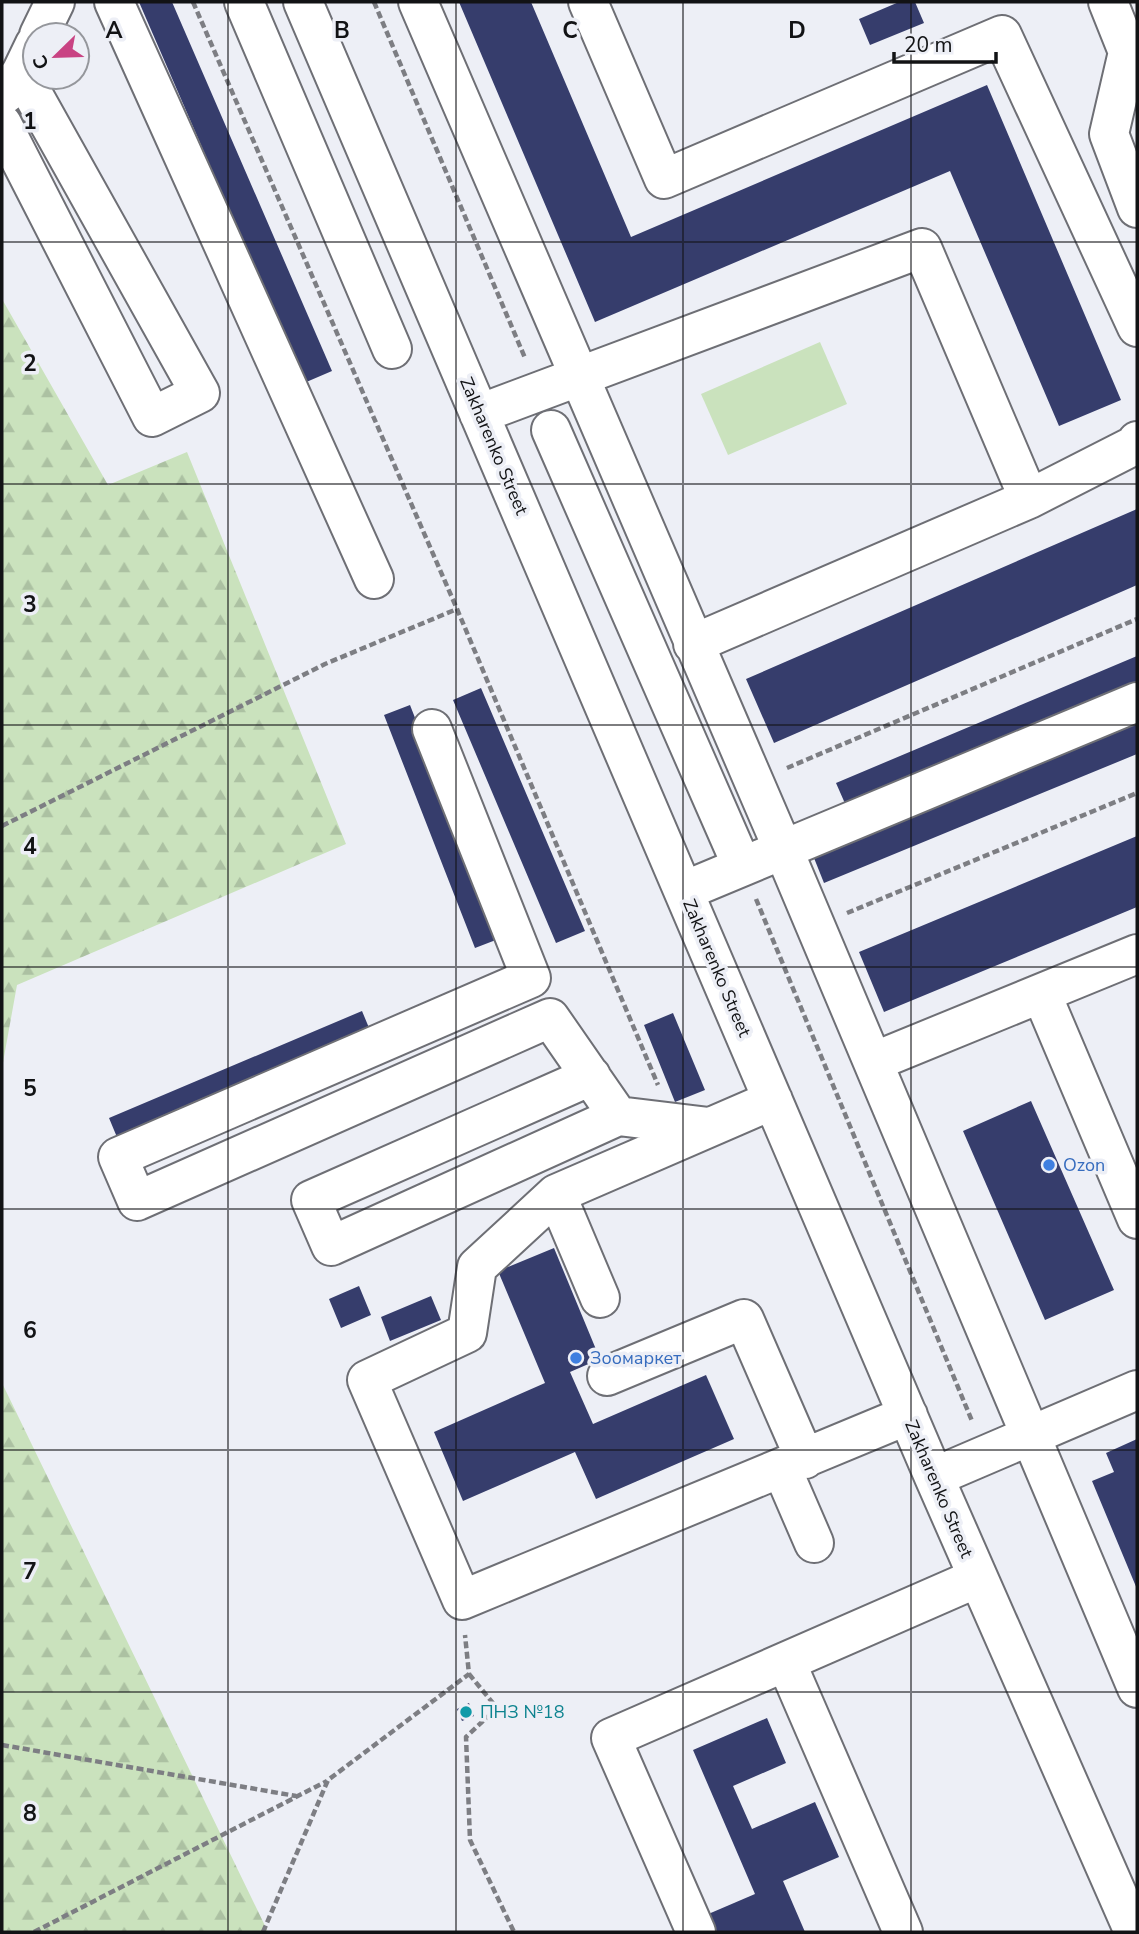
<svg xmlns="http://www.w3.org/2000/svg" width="1139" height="1934" font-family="'Nunito Sans',sans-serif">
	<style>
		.forest { fill: url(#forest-firs) }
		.garden { fill: #cae2bd }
		.building { fill: #363d6c }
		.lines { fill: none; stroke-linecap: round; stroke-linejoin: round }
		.minor-casing { stroke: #6e6f75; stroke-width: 42 }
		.path { stroke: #7d7e83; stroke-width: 4.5; stroke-dasharray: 7 3.5; stroke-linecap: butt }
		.minor { stroke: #fff; stroke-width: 38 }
		.grid { fill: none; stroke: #121315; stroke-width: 2; stroke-opacity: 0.55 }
		.shop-dot { fill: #3f7fe0; stroke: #edeff6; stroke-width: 2.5 }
		.culture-dot { fill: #0f9aa8; stroke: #edeff6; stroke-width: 2.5 }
		.labels { text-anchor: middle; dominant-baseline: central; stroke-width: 7; stroke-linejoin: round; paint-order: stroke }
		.street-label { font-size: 18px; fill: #121315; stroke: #edeff6 }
		.shop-label { font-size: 18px; fill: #366cbe; stroke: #edeff6; text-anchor: start }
		.culture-label { font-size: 18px; fill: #0d838f; stroke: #edeff6; text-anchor: start }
		.grid-label { font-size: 23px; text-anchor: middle; font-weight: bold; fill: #121315; stroke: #edeff6; stroke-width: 7; stroke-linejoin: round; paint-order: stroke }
	</style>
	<defs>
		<pattern id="forest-firs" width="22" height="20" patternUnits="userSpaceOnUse" patternTransform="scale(1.75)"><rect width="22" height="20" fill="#cae2bd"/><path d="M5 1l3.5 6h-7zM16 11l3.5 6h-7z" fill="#acc1a2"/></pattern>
	</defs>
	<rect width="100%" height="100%" fill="#edeff6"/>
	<path class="forest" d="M 2,299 L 108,485 L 187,452 L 346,844 L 17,985 L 2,1068 Z
		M 2,1383 L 268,1932 L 2,1932 Z"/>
	<path class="garden" d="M 820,342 L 847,404 L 728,455 L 701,394 Z"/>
	<path class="building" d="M 139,2 L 172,2 L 332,371 L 304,383 Z
		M 459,2 L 531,2 L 631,237 L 987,85 L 1121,400 L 1059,426 L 950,171 L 595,322 Z
		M 899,2 L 915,2 L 924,23 L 870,45 L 859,19 Z
		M 1137,509 L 1137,585 L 774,743 L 746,679 Z
		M 1137,656 L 1137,686 L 847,808 L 836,783 Z
		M 481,688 L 585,931 L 556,943 L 453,700 Z
		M 410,705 L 501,938 L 475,948 L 384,715 Z
		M 1137,724 L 1137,754 L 824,883 L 814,858 Z
		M 1137,836 L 1137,907 L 884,1012 L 859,952 Z
		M 362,1011 L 372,1035 L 119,1142 L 109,1118 Z
		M 673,1013 L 705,1090 L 675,1102 L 644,1025 Z
		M 1031,1101 L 1114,1290 L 1045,1320 L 963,1131 Z
		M 554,1248 L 600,1359 L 570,1372 L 593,1424 L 706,1375 L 734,1439 L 596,1499 L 575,1452 L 463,1501 L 434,1432 L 545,1383 L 498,1271 Z
		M 359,1286 L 371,1315 L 341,1328 L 329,1299 Z
		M 431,1296 L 441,1320 L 390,1341 L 381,1317 Z
		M 1137,1439 L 1137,1589 L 1092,1481 L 1114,1472 L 1106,1453 Z
		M 469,1703 L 474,1716 L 462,1721 L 457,1709 Z
		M 767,1718 L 786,1763 L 733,1786 L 752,1829 L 815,1802 L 839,1857 L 783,1881 L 805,1932 L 705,1932 L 699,1918 L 755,1894 L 693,1750 Z"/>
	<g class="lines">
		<defs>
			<path id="minor" d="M 114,2 L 374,579
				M 244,2 L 392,349
				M 303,2 L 934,1477 L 1134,1932
				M 418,2 L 783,849 L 1137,1688
				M 588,2 L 664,179 L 1002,35 L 1137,327
				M 1108,2 L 1128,52 L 1109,134 L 1137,208
				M 39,35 L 55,2
				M 5,94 L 21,73 L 35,44
				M 2,124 L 152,417 L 200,393 L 21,73
				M 479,414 L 922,248 L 1029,499
				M 551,430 L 742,866
				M 693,644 L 1029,499 L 1135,445 L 1137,441
				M 432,729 L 531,978 L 118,1157 L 137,1201 L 550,1018 L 618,1116 L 709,1127
				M 684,891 L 1137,702
				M 1042,995 L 1137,1219
				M 873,1062 L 1137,954
				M 591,1076 L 311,1200 L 331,1246 L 618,1116
				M 773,1100 L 556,1194 L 477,1267 L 467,1333 L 367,1380 L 462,1600 L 908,1415
				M 556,1194 L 600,1298
				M 607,1376 L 744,1319 L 805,1459
				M 782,1469 L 814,1543
				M 934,1477 L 1137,1390
				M 786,1662 L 903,1932
				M 696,1932 L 611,1738 L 977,1578"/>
		</defs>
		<use href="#minor" class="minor-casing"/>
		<path class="path" d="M 193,2 L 457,609 L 658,1085
			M 374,2 L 525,358
			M 787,768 L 1137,619
			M 2,826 L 325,664 L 457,609
			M 756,899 L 972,1421
			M 847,913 L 1137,793
			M 469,1674 L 497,1708 L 466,1737 L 470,1840 L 514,1932
			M 2,1745 L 296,1796
			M 34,1932 L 327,1781
			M 263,1932 L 328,1780 L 469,1674 L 465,1635"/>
		<use href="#minor" class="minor"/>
	</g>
	<path class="grid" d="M 228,2 L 228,1932M 456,2 L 456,1932M 683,2 L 683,1932M 911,2 L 911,1932M 2,242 L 1137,242M 2,484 L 1137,484M 2,725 L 1137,725M 2,967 L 1137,967M 2,1209 L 1137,1209M 2,1450 L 1137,1450M 2,1692 L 1137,1692"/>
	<g class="shop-dot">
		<circle cx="1049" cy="1165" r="7"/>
		<circle cx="576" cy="1358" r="7"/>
	</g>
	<circle class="culture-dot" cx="466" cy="1712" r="7"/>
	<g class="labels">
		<g class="street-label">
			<text transform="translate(494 446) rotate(67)">Zakharenko Street</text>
			<text transform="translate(717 968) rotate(67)">Zakharenko Street</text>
			<text transform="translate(939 1489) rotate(67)">Zakharenko Street</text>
		</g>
		<g class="shop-label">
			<text x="1063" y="1165">Ozon</text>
			<text x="590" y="1358">Зоомаркет</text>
		</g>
		<g class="culture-label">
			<text x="480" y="1712">ПНЗ №18</text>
		</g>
	</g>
	<g class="grid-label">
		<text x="114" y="38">A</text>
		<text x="342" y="38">B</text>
		<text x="570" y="38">C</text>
		<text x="797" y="38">D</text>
		<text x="30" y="129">1</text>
		<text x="30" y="371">2</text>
		<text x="30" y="612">3</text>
		<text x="30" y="854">4</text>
		<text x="30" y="1096">5</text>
		<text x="30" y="1338">6</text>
		<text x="30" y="1579">7</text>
		<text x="30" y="1821">8</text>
	</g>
	<rect width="1139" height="1934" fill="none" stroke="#121315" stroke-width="7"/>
	<g transform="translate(56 56) rotate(247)"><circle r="33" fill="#edeff6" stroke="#95979c" stroke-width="2"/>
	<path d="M0-5L12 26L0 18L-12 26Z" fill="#c94383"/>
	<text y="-10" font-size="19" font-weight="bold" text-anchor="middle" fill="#121315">С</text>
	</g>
	<path d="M894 52v10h102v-10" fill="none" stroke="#121315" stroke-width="3.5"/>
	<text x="904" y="52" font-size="21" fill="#121315" stroke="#edeff6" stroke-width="5" paint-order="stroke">20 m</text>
</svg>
